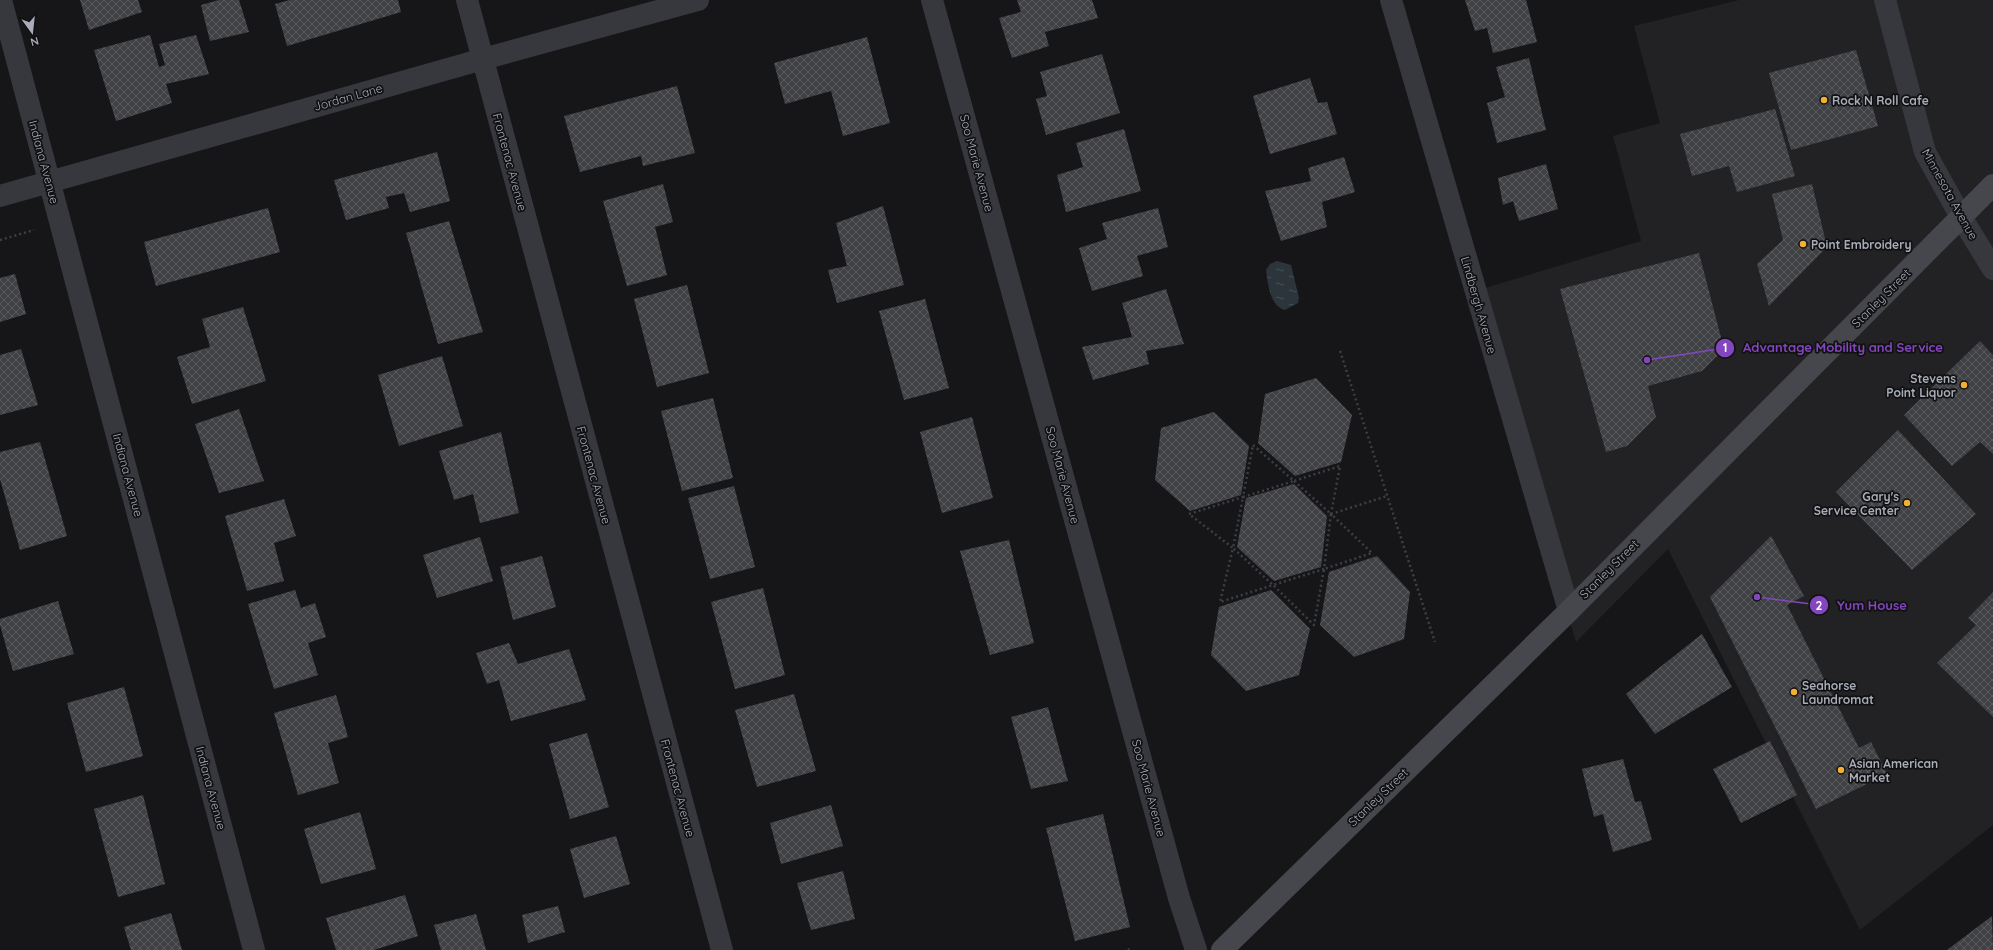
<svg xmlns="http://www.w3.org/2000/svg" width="1993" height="950" font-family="Quicksand,sans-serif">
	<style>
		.built { fill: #222225 }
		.water { fill: url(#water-ripples) }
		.building { fill: url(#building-cross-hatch) }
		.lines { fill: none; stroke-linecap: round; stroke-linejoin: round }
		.path { stroke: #3d3f44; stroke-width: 2.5; stroke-dasharray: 2 3; stroke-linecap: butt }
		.street { stroke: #37383d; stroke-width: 22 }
		.secondary { stroke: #45474d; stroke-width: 22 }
		.poi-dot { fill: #f2b134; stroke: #111113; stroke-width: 1.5 }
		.labels { text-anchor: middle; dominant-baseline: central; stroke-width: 3.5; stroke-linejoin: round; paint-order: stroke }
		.street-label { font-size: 12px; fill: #a8adb8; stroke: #111113 }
		.poi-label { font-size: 12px; font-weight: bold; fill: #a8adb8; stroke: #111113; text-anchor: start }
		.leader { fill: none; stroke: #8446be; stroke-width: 1.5 }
		.callout-dot { fill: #8446be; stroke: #111113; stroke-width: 1.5 }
		.mark-label { font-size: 12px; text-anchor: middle; font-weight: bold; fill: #fff }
		.callout-label { font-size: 13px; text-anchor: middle; font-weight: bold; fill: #8446be; stroke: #111113; stroke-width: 3.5; stroke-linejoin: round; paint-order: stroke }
	</style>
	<defs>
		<pattern id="water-ripples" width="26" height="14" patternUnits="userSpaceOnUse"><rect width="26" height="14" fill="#2c353c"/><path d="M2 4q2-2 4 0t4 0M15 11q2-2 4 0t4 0" fill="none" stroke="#485056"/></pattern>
		<pattern id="building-cross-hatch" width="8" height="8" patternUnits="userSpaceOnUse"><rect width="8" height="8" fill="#404145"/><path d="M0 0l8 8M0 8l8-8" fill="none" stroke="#595a5e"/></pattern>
	</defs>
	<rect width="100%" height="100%" fill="#161618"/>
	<path class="built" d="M 1739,0 L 1993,0 L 1993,825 L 1860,930 L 1668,549 L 1576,642 L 1475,291 L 1641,241 L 1613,136 L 1660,123 L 1634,26 Z"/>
	<path class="water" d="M 1277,261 L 1291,265 L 1299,298 L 1298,303 L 1285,310 C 1270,306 1268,285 1266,270 L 1270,264 Z"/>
	<path class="building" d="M 80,0 L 138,0 L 142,12 L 89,30 Z
		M 219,0 L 239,0 L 249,32 L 210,41 L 201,5 Z
		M 290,0 L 398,0 L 401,12 L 287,46 L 275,4 Z
		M 1017,0 L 1092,0 L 1098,18 L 1045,32 L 1049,46 L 1012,58 L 999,18 L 1021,12 Z
		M 1465,0 L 1526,0 L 1537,42 L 1493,53 L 1487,28 L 1475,31 Z
		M 150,35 L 159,67 L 165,65 L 159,44 L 196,35 L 209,74 L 166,84 L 172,103 L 116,121 L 94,50 Z
		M 867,37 L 890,123 L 843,136 L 831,91 L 785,104 L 774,63 Z
		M 1856,50 L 1878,126 L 1791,150 L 1769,73 Z
		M 1102,54 L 1120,113 L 1046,135 L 1036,99 L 1047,96 L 1040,72 Z
		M 1529,58 L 1546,130 L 1497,143 L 1487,103 L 1505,97 L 1496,67 Z
		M 1310,78 L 1318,103 L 1327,102 L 1337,134 L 1270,154 L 1253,96 Z
		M 677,86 L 695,153 L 643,166 L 641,156 L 580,172 L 564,116 Z
		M 1775,109 L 1795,176 L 1737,192 L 1729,166 L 1692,176 L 1680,134 Z
		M 1124,129 L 1141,191 L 1066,212 L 1057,175 L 1083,167 L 1076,143 Z
		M 437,152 L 450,201 L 410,212 L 404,193 L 386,197 L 389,208 L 346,220 L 334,180 Z
		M 1344,157 L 1355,192 L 1322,202 L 1327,227 L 1281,241 L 1265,191 L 1311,181 L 1308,168 Z
		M 1546,164 L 1558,209 L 1519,221 L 1513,201 L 1503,205 L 1498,178 Z
		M 663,184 L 673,222 L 655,227 L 667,275 L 627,286 L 603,201 Z
		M 1812,184 L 1827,247 L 1769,306 L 1757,264 L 1783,240 L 1772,194 Z
		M 883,206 L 904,285 L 837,303 L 828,270 L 847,266 L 836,223 Z
		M 268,208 L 280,252 L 156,286 L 144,242 Z
		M 1158,208 L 1168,247 L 1137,256 L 1143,276 L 1092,291 L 1079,248 L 1107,239 L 1102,223 Z
		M 449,221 L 483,332 L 438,344 L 406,233 Z
		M 1699,253 L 1724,349 L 1702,371 L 1648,386 L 1656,417 L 1627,446 L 1606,452 L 1560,289 Z
		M 15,274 L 26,314 L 0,322 L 0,278 Z
		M 687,285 L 709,373 L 657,387 L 634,299 Z
		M 1166,289 L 1184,344 L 1146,351 L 1149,364 L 1093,380 L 1082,347 L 1132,337 L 1122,303 Z
		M 925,299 L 949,388 L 904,400 L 879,311 Z
		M 243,307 L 266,381 L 192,404 L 177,357 L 210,347 L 202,319 Z
		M 1980,341 L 1993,355 L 1993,454 L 1980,442 L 1952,466 L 1904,415 Z
		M 21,349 L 38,405 L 0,415 L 0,355 Z
		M 442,356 L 463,426 L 399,446 L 378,375 Z
		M 1316,378 L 1352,415 L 1341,462 L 1295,476 L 1258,443 L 1265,394 Z
		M 713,398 L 733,478 L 682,491 L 661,411 Z
		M 239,409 L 264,481 L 219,493 L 195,424 Z
		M 1214,412 L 1249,446 L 1241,495 L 1190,511 L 1155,480 L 1161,428 Z
		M 972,417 L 993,498 L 942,513 L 920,432 Z
		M 1898,430 L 1976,514 L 1912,570 L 1836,492 Z
		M 501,432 L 519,513 L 480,523 L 473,494 L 454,500 L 439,451 Z
		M 40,442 L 67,536 L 20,550 L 0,479 L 0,452 Z
		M 1294,484 L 1327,516 L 1321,567 L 1274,581 L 1237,547 L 1246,498 Z
		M 734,486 L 755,567 L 710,579 L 688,498 Z
		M 284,499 L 296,536 L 274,543 L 284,581 L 247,591 L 225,516 Z
		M 1771,536 L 1804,596 L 1787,605 L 1859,748 L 1871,742 L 1887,774 L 1816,809 L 1710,597 Z
		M 480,537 L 493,581 L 437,598 L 423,555 Z
		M 1009,540 L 1034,643 L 990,655 L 960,551 Z
		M 542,556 L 556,607 L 513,620 L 500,567 Z
		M 1377,556 L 1410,592 L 1404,639 L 1354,657 L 1320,625 L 1329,572 Z
		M 763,588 L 785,675 L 735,689 L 711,602 Z
		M 295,590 L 301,608 L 315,603 L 326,637 L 308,643 L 318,675 L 274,689 L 248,604 Z
		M 1271,590 L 1310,629 L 1299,675 L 1246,691 L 1211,655 L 1219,607 Z
		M 1993,592 L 1993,717 L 1937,663 L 1976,625 L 1968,618 Z
		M 58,601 L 74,654 L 13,671 L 0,625 L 0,619 Z
		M 1702,634 L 1732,687 L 1655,734 L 1626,694 Z
		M 509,643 L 518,664 L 569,649 L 586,700 L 511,721 L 499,680 L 487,684 L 476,653 Z
		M 124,687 L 143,756 L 86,772 L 67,703 Z
		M 794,694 L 816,771 L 757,787 L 735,710 Z
		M 336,695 L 348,737 L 328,743 L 339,783 L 298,795 L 274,713 Z
		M 1048,707 L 1068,781 L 1031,789 L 1011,717 Z
		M 587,733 L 609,807 L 570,819 L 549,744 Z
		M 1770,741 L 1797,795 L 1741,823 L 1713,769 Z
		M 1623,759 L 1635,802 L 1641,801 L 1652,840 L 1613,852 L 1603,814 L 1594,817 L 1582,769 Z
		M 143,795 L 165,884 L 118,897 L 94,809 Z
		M 831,805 L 843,846 L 781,864 L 770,823 Z
		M 360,812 L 376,869 L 321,884 L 304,829 Z
		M 1103,814 L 1130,927 L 1075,941 L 1046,828 Z
		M 616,836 L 630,884 L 584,898 L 570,849 Z
		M 843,871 L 855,919 L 811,930 L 797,883 Z
		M 405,895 L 418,936 L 374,950 L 336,950 L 326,918 Z
		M 558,906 L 565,932 L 528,943 L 522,915 Z
		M 171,913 L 182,950 L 131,950 L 124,927 Z
		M 476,914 L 486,950 L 441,950 L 434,925 Z
		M 1992,916 L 1993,950 L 1947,950 Z"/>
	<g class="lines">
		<path class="path" d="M 0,240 L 34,230
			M 1340,351 L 1435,642
			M 1253,445 L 1294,481 L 1340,466 L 1331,514 L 1372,553 L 1324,569 L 1314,625 L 1273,585 L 1220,602 L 1233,548 L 1189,514 L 1243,497 Z
			M 1294,481 L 1331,514 L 1324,569 L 1273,585 L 1233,548 L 1243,497 Z
			M 1331,514 L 1387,496
			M 1128,949 L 1129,950"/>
		<path class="street" d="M 1,0 L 254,950
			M 467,0 L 722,950
			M 932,0 L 1179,898 L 1196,950
			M 1391,0 L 1569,611
			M 1885,0 L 1925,152 L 1961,217 L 1993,269
			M 0,196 L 483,59 L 698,0"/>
		<path class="secondary" d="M 1222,950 L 1569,611 L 1993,185"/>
	</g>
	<g class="poi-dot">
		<circle cx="1824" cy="100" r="4"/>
		<circle cx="1803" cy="244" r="4"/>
		<circle cx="1964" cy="385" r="4"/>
		<circle cx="1907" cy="503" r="4"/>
		<circle cx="1794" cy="692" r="4"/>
		<circle cx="1841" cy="770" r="4"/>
	</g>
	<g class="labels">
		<g class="street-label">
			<text transform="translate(348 97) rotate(-16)">Jordan Lane</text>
			<text transform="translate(44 162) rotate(75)">Indiana Avenue</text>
			<text transform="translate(510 162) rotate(75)">Frontenac Avenue</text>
			<text transform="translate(977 163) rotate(75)">Soo Marie Avenue</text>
			<text transform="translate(1950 194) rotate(61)">Minnesota Avenue</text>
			<text transform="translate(1881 298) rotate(-45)">Stanley Street</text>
			<text transform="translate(1479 305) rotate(74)">Lindbergh Avenue</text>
			<text transform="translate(128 475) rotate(75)">Indiana Avenue</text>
			<text transform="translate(594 475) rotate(75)">Frontenac Avenue</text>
			<text transform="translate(1063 475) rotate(75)">Soo Marie Avenue</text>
			<text transform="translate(1609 569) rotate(-45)">Stanley Street</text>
			<text transform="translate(211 788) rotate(75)">Indiana Avenue</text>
			<text transform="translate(678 788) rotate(75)">Frontenac Avenue</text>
			<text transform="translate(1149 788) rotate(75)">Soo Marie Avenue</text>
			<text transform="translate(1378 797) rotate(-44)">Stanley Street</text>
		</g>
		<g class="poi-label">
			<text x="1832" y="100">Rock N Roll Cafe</text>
			<text x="1811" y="244">Point Embroidery</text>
			<text x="1956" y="378" text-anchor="end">Stevens<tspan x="1956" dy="14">Point Liquor</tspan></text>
			<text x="1899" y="496" text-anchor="end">Gary's<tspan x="1899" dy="14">Service Center</tspan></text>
			<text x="1802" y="685">Seahorse<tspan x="1802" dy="14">Laundromat</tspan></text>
			<text x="1849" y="763">Asian American<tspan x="1849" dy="14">Market</tspan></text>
		</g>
	</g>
	<path class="leader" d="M1647 360L1725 348M1757 597L1819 605"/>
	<g class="callout-dot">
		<circle cx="1647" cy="360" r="4"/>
		<circle cx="1757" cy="597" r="4"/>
		<circle cx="1725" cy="348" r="10"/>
		<circle cx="1819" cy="605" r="10"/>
	</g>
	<g class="mark-label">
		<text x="1725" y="352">1</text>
		<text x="1819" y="610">2</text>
	</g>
	<g class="callout-label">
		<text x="1843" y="352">Advantage Mobility and Service</text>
		<text x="1872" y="610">Yum House</text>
	</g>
	<g transform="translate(32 32) rotate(165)" stroke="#111113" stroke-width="3" paint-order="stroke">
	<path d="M0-3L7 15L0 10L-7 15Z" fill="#a8adb8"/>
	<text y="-6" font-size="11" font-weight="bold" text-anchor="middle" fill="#a8adb8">N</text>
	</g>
</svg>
